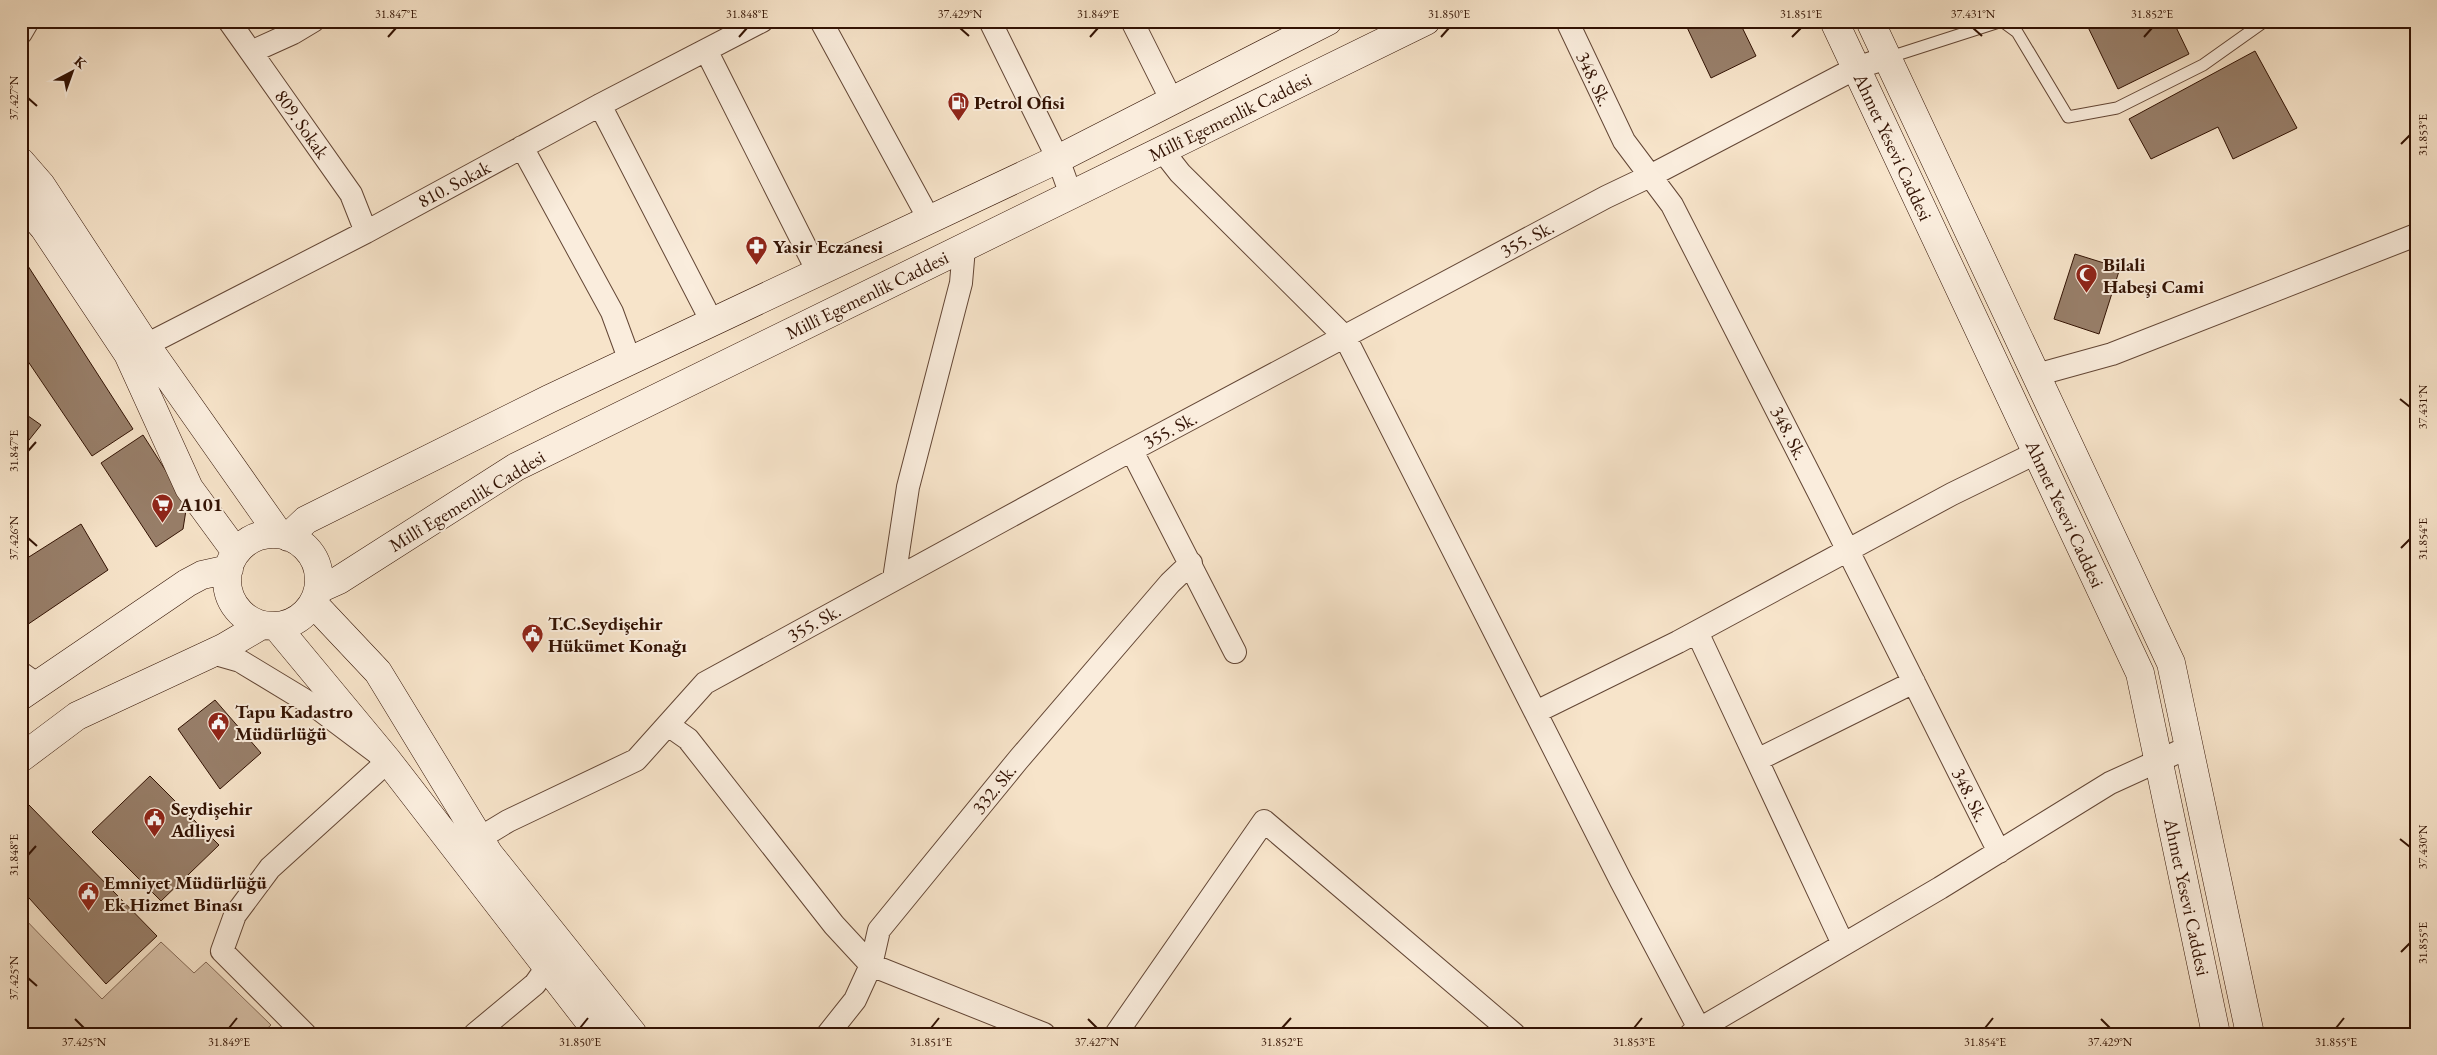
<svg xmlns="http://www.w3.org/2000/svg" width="2437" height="1055" font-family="'EB Garamond',serif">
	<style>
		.green { fill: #d6c0a8; stroke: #846956 }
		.building { fill: #987f6a; stroke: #321203 }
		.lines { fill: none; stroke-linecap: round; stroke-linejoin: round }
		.lane-casing { stroke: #634635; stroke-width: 13 }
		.street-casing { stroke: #634635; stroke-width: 24 }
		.secondary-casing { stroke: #321203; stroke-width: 29 }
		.lane { stroke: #faeddd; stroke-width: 11 }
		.street { stroke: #faeddd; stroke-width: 22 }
		.secondary { stroke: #faeddd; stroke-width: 28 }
		.ticks { fill: none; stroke: #321203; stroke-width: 2 }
		.labels { text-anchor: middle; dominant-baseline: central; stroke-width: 4; stroke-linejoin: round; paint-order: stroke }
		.street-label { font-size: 19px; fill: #321203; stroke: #faeddd }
		.poi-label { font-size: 19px; font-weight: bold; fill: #321203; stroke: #faeddd; text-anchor: start }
		.neatline { fill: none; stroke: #321203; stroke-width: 2 }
		.ticks-label { font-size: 12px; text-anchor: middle; fill: #321203 }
	</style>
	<rect width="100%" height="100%" fill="#f7e4ca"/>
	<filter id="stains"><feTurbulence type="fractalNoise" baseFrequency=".004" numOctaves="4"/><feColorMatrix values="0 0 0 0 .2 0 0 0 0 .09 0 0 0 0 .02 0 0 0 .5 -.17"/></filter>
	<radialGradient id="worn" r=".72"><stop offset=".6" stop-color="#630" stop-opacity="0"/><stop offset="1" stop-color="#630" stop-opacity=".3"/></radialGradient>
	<path class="green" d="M 21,915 L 102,999 L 161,942 L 194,973 L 206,962 L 271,1025 L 261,1034 L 21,1034 Z"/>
	<path class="building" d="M 1684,21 L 1739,21 L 1756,56 L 1711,78 Z
		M 2085,21 L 2173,21 L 2189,54 L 2118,89 Z
		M 2255,51 L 2297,128 L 2233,159 L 2218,127 L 2151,159 L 2129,119 Z
		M 2075,254 L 2120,268 L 2099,334 L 2054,319 Z
		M 28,266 L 133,429 L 92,456 L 21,351 L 21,270 Z
		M 21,411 L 41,425 L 21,450 Z
		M 143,435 L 187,504 L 183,529 L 156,547 L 101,463 Z
		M 81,524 L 108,570 L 21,629 L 21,562 Z
		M 215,700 L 261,753 L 220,789 L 178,729 Z
		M 150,776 L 219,845 L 161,901 L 92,832 Z
		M 28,804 L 157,936 L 106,984 L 21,889 L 21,810 Z"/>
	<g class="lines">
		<defs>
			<path id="lane" d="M 1887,58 L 2002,21 L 2017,32 L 2068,117 L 2117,108 L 2203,65 L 2265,21"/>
			<path id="street" d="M 229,21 L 351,194 L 366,232
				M 821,21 L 929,219
				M 990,21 L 1058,159 L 1071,195
				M 1132,21 L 1172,101
				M 1567,21 L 1624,141 L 1672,205 L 1819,493 L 1999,852
				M 21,33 L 28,21
				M 706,50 L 818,272
				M 251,52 L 293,33 L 313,21
				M 600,105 L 712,322
				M 522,147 L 612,312 L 630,361
				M 1162,150 L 1180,173 L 1345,337 L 1621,881 L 1702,1034
				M 146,345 L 366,232 L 600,105 L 762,21
				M 2036,375 L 2112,354 L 2416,235
				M 1132,451 L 1235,652
				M 894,579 L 908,487 L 961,283 L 964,248
				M 1697,632 L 1843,944
				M 212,653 L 240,661 L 316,707 L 388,761 L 270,868 L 235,915 L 222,951 L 305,1034
				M 21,673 L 38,685
				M 1536,712 L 1678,642 L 1952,494 L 2036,453
				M 668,725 L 688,739 L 834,925 L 871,965 L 1044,1034
				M 1757,760 L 1914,682
				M 480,838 L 508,821 L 636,760 L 705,683 L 1113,460 L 1606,197 L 1650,176 L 1856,68 L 1887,58
				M 475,1034 L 535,984 L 547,967
				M 828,1034 L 855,1000 L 871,965 L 879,930 L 1018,760 L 1170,583 L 1191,563
				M 1116,1034 L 1264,821 L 1514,1034
				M 1691,1034 L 1940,888 L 2110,783 L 2189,747"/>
			<path id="secondary" d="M 1834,21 L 2140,673 L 2216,1034
				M 1870,21 L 2171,663 L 2250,1034
				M 21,162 L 41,185 L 146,345 L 279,534
				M 21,201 L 44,228 L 128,354 L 189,488 L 236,552
				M227 580a46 46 0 1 1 92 0a46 46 0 1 1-92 0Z
				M 288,537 L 306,520 L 549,399 L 1058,159 L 1328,21
				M 319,589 L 339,580 L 516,467 L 1426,21
				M 313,603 L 378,672 L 489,854 L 633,1034
				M 276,626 L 388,761 L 599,1034
				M 21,696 L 187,583 L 202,575 L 229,569
				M 21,758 L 77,716 L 223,648 L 262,625"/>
		</defs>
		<use href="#lane" class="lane-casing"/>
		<use href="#street" class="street-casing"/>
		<use href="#secondary" class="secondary-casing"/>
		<use href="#lane" class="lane"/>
		<use href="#street" class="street"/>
		<use href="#secondary" class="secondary"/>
	</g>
	<path class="ticks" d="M 960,28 L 969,36M 1973,28 L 1982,36M 388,37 L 396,28M 739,37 L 747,28M 1090,37 L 1098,28M 1441,37 L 1449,28M 1792,37 L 1801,28M 2144,37 L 2152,28M 28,98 L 37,106M 2401,144 L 2410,135M 2400,399 L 2410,407M 28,451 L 36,442M 28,538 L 37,546M 2401,548 L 2410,539M 2400,839 L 2410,847M 28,855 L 36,846M 2401,952 L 2410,943M 28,978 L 37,986M 75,1019 L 84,1028M 1088,1019 L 1097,1028M 2101,1019 L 2110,1028M 229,1028 L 237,1018M 580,1028 L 588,1018M 931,1028 L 939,1018M 1282,1028 L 1291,1018M 1634,1028 L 1642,1018M 1985,1028 L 1993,1018M 2336,1028 L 2344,1018"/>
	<defs>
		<symbol id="fuel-pin" viewBox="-11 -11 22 30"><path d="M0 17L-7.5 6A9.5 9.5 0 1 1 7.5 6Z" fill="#8f2418" stroke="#faeddd"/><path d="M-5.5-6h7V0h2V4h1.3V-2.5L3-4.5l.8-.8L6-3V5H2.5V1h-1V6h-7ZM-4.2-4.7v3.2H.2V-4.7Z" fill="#fff"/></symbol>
		<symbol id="pharmacy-pin" viewBox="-11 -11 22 30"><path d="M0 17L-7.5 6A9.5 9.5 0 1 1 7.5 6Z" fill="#8f2418" stroke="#faeddd"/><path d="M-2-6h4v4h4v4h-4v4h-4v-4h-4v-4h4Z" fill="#fff"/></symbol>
		<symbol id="mosque-pin" viewBox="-11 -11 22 30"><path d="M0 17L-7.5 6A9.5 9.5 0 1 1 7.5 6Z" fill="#8f2418" stroke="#faeddd"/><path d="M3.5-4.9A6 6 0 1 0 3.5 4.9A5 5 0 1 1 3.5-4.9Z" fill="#fff"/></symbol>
		<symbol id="supermarket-pin" viewBox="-11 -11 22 30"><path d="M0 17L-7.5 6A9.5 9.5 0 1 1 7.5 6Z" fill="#8f2418" stroke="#faeddd"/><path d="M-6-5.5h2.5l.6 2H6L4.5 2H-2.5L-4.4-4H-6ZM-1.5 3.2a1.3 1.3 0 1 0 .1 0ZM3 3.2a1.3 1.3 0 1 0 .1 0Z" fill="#fff"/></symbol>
		<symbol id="civic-pin" viewBox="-11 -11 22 30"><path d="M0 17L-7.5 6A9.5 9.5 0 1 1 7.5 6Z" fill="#8f2418" stroke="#faeddd"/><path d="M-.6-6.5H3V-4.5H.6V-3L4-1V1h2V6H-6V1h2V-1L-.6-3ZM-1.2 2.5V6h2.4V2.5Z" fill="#fff"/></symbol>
	</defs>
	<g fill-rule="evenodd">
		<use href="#fuel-pin" x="946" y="90" width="25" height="34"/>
		<use href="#pharmacy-pin" x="744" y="234" width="25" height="34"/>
		<use href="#mosque-pin" x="2074" y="262" width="25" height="34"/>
		<use href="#supermarket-pin" x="150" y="492" width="25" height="34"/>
		<use href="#civic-pin" x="520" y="622" width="25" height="34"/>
		<use href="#civic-pin" x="206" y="710" width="25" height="34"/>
		<use href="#civic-pin" x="142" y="806" width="25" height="34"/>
		<use href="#civic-pin" x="76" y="880" width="25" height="34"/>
	</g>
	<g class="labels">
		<g class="street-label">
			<text transform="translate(1594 79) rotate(65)">348. Sk.</text>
			<text transform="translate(1230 117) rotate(-26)">Millî Egemenlik Caddesi</text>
			<text transform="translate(302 124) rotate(55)">809. Sokak</text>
			<text transform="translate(1893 147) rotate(65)">Ahmet Yesevi Caddesi</text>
			<text transform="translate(454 184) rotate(-28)">810. Sokak</text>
			<text transform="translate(1527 239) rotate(-28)">355. Sk.</text>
			<text transform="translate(867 295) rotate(-26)">Millî Egemenlik Caddesi</text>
			<text transform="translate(1170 430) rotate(-28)">355. Sk.</text>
			<text transform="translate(1789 433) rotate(63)">348. Sk.</text>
			<text transform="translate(467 501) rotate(-31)">Millî Egemenlik Caddesi</text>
			<text transform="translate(2065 514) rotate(65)">Ahmet Yesevi Caddesi</text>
			<text transform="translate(814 623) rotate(-29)">355. Sk.</text>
			<text transform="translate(994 789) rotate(-51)">332. Sk.</text>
			<text transform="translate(1970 795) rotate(64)">348. Sk.</text>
			<text transform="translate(2187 897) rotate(78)">Ahmet Yesevi Caddesi</text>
		</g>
		<g class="poi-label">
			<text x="974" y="102">Petrol Ofisi</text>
			<text x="773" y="246">Yasir Eczanesi</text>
			<text x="2103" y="264">Bilali<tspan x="2103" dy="22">Habeşi Cami</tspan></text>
			<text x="179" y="504">A101</text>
			<text x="548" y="623">T.C.Seydişehir<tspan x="548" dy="22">Hükümet Konağı</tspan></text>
			<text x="235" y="711">Tapu Kadastro<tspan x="235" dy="22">Müdürlüğü</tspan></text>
			<text x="171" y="808">Seydişehir<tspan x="171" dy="22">Adliyesi</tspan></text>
			<text x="104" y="882">Emniyet Müdürlüğü<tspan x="104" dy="22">Ek Hizmet Binası</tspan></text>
		</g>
	</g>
	<rect width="2437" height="1055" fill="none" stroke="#f7e4ca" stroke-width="55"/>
	<g transform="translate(72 72) rotate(41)" stroke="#faeddd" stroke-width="4" paint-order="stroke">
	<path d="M0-4L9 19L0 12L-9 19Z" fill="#321203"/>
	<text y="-8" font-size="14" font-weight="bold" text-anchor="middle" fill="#321203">K</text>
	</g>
	<rect x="28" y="28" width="2382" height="1000" class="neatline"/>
	<g class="ticks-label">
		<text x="396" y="18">31.847°E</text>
		<text x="747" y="18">31.848°E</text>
		<text x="960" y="18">37.429°N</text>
		<text x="1098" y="18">31.849°E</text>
		<text x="1449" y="18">31.850°E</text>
		<text x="1801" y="18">31.851°E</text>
		<text x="1973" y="18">37.431°N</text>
		<text x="2152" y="18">31.852°E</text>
		<text transform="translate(14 98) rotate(-90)" y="4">37.427°N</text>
		<text transform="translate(2423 135) rotate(-90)" y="4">31.853°E</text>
		<text transform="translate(2423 407) rotate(-90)" y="4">37.431°N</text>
		<text transform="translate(14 451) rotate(-90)" y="4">31.847°E</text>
		<text transform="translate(14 538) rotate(-90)" y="4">37.426°N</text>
		<text transform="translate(2423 539) rotate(-90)" y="4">31.854°E</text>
		<text transform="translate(2423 847) rotate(-90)" y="4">37.430°N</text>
		<text transform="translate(14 855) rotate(-90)" y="4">31.848°E</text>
		<text transform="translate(2423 943) rotate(-90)" y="4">31.855°E</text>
		<text transform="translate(14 978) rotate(-90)" y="4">37.425°N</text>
		<text x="84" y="1046">37.425°N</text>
		<text x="229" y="1046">31.849°E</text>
		<text x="580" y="1046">31.850°E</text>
		<text x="931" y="1046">31.851°E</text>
		<text x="1097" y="1046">37.427°N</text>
		<text x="1282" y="1046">31.852°E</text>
		<text x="1634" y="1046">31.853°E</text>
		<text x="1985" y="1046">31.854°E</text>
		<text x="2110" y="1046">37.429°N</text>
		<text x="2336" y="1046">31.855°E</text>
	</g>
	<rect width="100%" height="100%" filter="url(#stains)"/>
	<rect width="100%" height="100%" fill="url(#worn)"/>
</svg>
